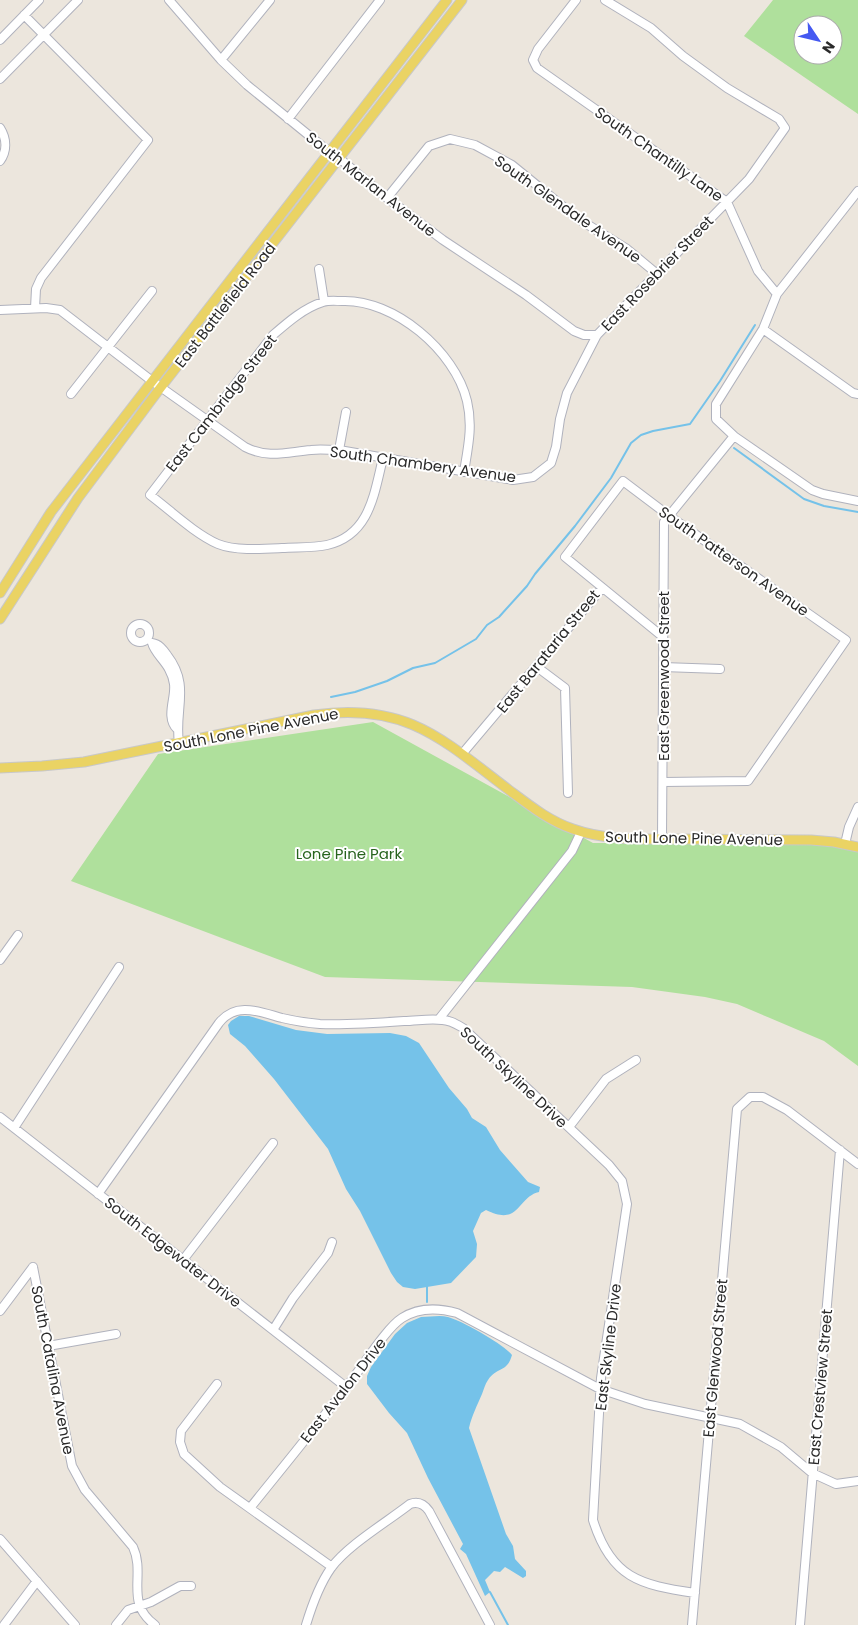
<svg xmlns="http://www.w3.org/2000/svg" width="858" height="1625" font-family="Poppins,sans-serif">
	<style>
		.green { fill: #afe09c; fill-rule: evenodd }
		.water { fill: #75c2e9 }
		.lines { fill: none; stroke-linecap: round; stroke-linejoin: round }
		.stream { stroke: #75c2e9; stroke-width: 2 }
		.minor-casing { stroke: #b0b2bd; stroke-width: 10 }
		.major-casing { stroke: #c8c8c8; stroke-width: 11 }
		.minor { stroke: #fff; stroke-width: 8 }
		.major { stroke: #ead364; stroke-width: 9 }
		.labels { text-anchor: middle; dominant-baseline: central; stroke-width: 4; stroke-linejoin: round; paint-order: stroke }
		.street-label { font-size: 15px; fill: #2a2a2a; stroke: #fff }
		.park-label { font-size: 15px; fill: #28641e; stroke: #fff }
	</style>
	<rect width="100%" height="100%" fill="#ece6dd"/>
	<path class="green" d="M 773,0 L 858,0 L 858,114 L 744,36 ZM 803,25 L 833,25 L 833,55 L 803,55 Z
		M 373,722 L 593,843 L 808,843 L 840,847 L 858,852 L 858,1066 L 824,1041 L 737,1004 L 705,997 L 632,987 L 325,977 L 71,881 L 158,754 Z"/>
	<path class="water" d="M 239,1016 L 249,1016 L 296,1030 L 327,1034 L 390,1033 L 406,1036 L 419,1043 L 449,1088 L 467,1109 L 472,1118 L 486,1127 L 500,1150 L 528,1182 L 540,1187 L 539,1192 C 517,1197 520,1227 486,1210 L 481,1213 L 473,1231 L 477,1244 L 476,1257 L 451,1283 L 415,1289 L 403,1287 L 397,1282 L 391,1273 L 360,1211 L 346,1189 L 328,1149 L 274,1079 L 245,1046 L 230,1034 L 228,1025 L 231,1021 Z
		M 421,1317 C 430,1317 440,1315 448,1317 C 463,1321 503,1344 512,1355 C 507,1373 498,1366 488,1380 C 485,1384 484,1389 482,1394 C 477,1406 472,1415 469,1428 L 506,1534 L 513,1546 L 515,1559 L 526,1571 L 526,1576 L 523,1578 L 505,1567 L 500,1572 L 494,1571 L 485,1580 L 490,1592 L 485,1596 L 466,1554 L 460,1549 L 463,1544 L 428,1478 L 407,1433 L 389,1413 L 367,1384 L 367,1376 L 371,1367 L 395,1334 L 407,1323 Z"/>
	<g class="lines">
		<path class="stream" d="M 734,448 L 804,499 L 824,506 L 858,512
			M 331,697 L 355,692 L 387,681 L 413,668 L 435,663 L 476,639 L 487,625 L 499,617 L 527,586 L 535,574 L 575,526 L 611,478 L 631,443 L 641,435 L 653,431 L 690,424 L 720,381 L 755,325
			M 427,1302 L 427,1287
			M 490,1592 L 508,1625"/>
		<defs>
			<path id="minor" d="M 169,0 L 221,60 L 247,85 L 322,146 L 339,158 L 387,198 L 443,240 L 526,295 L 574,331 L 584,335 L 597,335
				M 576,0 L 538,49 L 533,60 L 537,68 L 727,202 L 758,271 L 777,294
				M 24,15 L 148,140 L 41,278 L 36,289 L 35,308
				M 0,40 L 39,0
				M 221,60 L 270,0
				M 0,79 L 78,0
				M 288,119 L 380,0
				M 0,128 C 7,139 7,151 0,161
				M 387,198 L 429,146 L 450,139 L 475,145 L 512,165 L 577,218 L 627,249 L 656,273
				M 319,269 L 324,301
				M 0,310 L 46,308 L 60,310 L 152,381 L 245,447 C 268,459 287,452 311,450 C 320,449 329,450 339,450 L 513,480 L 533,477 L 551,463 L 556,447 L 560,419 L 567,393 L 597,335 L 749,179 L 785,128 L 779,119 L 727,88 L 683,56 L 651,28 L 605,0
				M 763,329 L 853,393 L 858,394
				M 71,394 L 152,291
				M 734,436 L 812,490 L 823,494 L 858,501
				M 339,450 L 346,412
				M 383,458 C 374,494 370,535 327,545 C 313,548 296,547 282,548 C 263,549 235,551 218,544 C 195,534 170,510 150,495 L 273,335 C 288,322 304,308 323,302 C 329,300 336,301 342,301 C 394,299 455,351 467,401 C 473,426 468,447 464,472
				M131 633a9 9 0 1 1 18 0a9 9 0 1 1-18 0Z
				M 537,667 L 565,688 L 568,793
				M 663,667 L 720,669
				M 177,729 C 165,717 176,698 174,684 C 171,663 156,657 152,643 C 159,644 163,649 167,655 C 191,686 174,709 179,743
				M 462,754 L 602,588
				M 663,782 L 748,781 L 846,640 L 668,515 L 623,481 L 565,557 L 663,637
				M 662,839 L 664,522 L 734,436 L 716,419 L 716,404 L 763,329 L 777,294 L 858,191
				M 845,844 L 849,827 L 858,807
				M 0,960 L 18,935
				M 439,1019 L 572,851 L 581,832
				M 0,1117 L 346,1387
				M 569,1127 L 606,1079 L 636,1060
				M 14,1128 L 119,967
				M 98,1194 L 219,1023 C 236,1001 260,1012 282,1018 C 295,1021 307,1023 320,1024 C 348,1025 376,1023 404,1021 C 416,1021 430,1018 442,1020 C 450,1020 456,1024 463,1028 L 609,1165 L 622,1181 L 627,1204 L 601,1378 L 593,1520 C 611,1578 640,1585 695,1593
				M 183,1260 L 273,1143
				M 33,1267 L 72,1466 L 85,1490 L 133,1547 C 146,1575 124,1602 155,1625
				M 0,1311 L 33,1267
				M 273,1330 L 293,1298 L 328,1253 L 332,1242
				M 48,1346 L 116,1334
				M 217,1384 L 181,1431 L 180,1442 L 184,1454 L 220,1487 L 332,1567
				M 250,1508 C 283,1467 316,1427 347,1386 C 361,1369 386,1328 402,1318 C 419,1307 439,1308 457,1313 L 600,1389 L 645,1404 L 740,1424 L 781,1447 L 812,1473 L 836,1484 L 858,1481
				M 0,1539 L 75,1625
				M 4,1625 L 37,1581
				M 116,1625 L 128,1610 L 151,1602 L 180,1586 L 191,1586
				M 306,1625 C 312,1605 319,1585 331,1568 C 348,1545 387,1522 410,1504 C 418,1501 424,1504 429,1511 L 490,1625
				M 692,1625 L 737,1109 L 750,1097 L 763,1097 L 787,1110 L 858,1164
				M 800,1625 L 840,1150"/>
			<path id="major" d="M 0,593 L 51,512 L 447,0
				M 0,619 L 78,498 L 161,387 L 462,0
				M 0,768 L 42,766 L 84,762 L 314,715 C 405,702 441,738 509,790 C 529,805 549,821 573,829 C 607,841 643,839 678,839 C 723,839 767,840 811,840 L 834,842 L 858,847"/>
		</defs>
		<use href="#minor" class="minor-casing"/>
		<use href="#major" class="major-casing"/>
		<use href="#minor" class="minor"/>
		<use href="#major" class="major"/>
	</g>
	<g class="labels">
		<g class="street-label">
			<text transform="translate(659 154) rotate(35)">South Chantilly Lane</text>
			<text transform="translate(371 184) rotate(38)">South Marlan Avenue</text>
			<text transform="translate(568 209) rotate(35)">South Glendale Avenue</text>
			<text transform="translate(657 273) rotate(-46)">East Rosebrier Street</text>
			<text transform="translate(225 305) rotate(-52)">East Battlefield Road</text>
			<text transform="translate(221 403) rotate(-52)">East Cambridge Street</text>
			<text transform="translate(423 464) rotate(8)">South Chambery Avenue</text>
			<text transform="translate(734 561) rotate(35)">South Patterson Avenue</text>
			<text transform="translate(548 651) rotate(-51)">East Barataria Street</text>
			<text transform="translate(663 676) rotate(-90)">East Greenwood Street</text>
			<text transform="translate(251 730) rotate(-11)">South Lone Pine Avenue</text>
			<text transform="translate(694 838) rotate(1)">South Lone Pine Avenue</text>
			<text transform="translate(514 1077) rotate(43)">South Skyline Drive</text>
			<text transform="translate(173 1252) rotate(38)">South Edgewater Drive</text>
			<text transform="translate(608 1347) rotate(-83)">East Skyline Drive</text>
			<text transform="translate(715 1358) rotate(-85)">East Glenwood Street</text>
			<text transform="translate(53 1370) rotate(79)">South Catalina Avenue</text>
			<text transform="translate(820 1387) rotate(-85)">East Crestview Street</text>
			<text transform="translate(343 1390) rotate(-52)">East Avalon Drive</text>
		</g>
		<g class="park-label">
			<text x="349" y="853">Lone Pine Park</text>
		</g>
	</g>
	<g transform="translate(818 40) rotate(125)"><circle r="24" fill="#ffffff" stroke="#aaaaaa"/>
	<path d="M0-4L9 19L0 12L-9 19Z" fill="#4559f1"/>
	<text y="-8" font-size="14" font-weight="bold" text-anchor="middle" fill="#2a2a2a">N</text>
	</g>
</svg>
